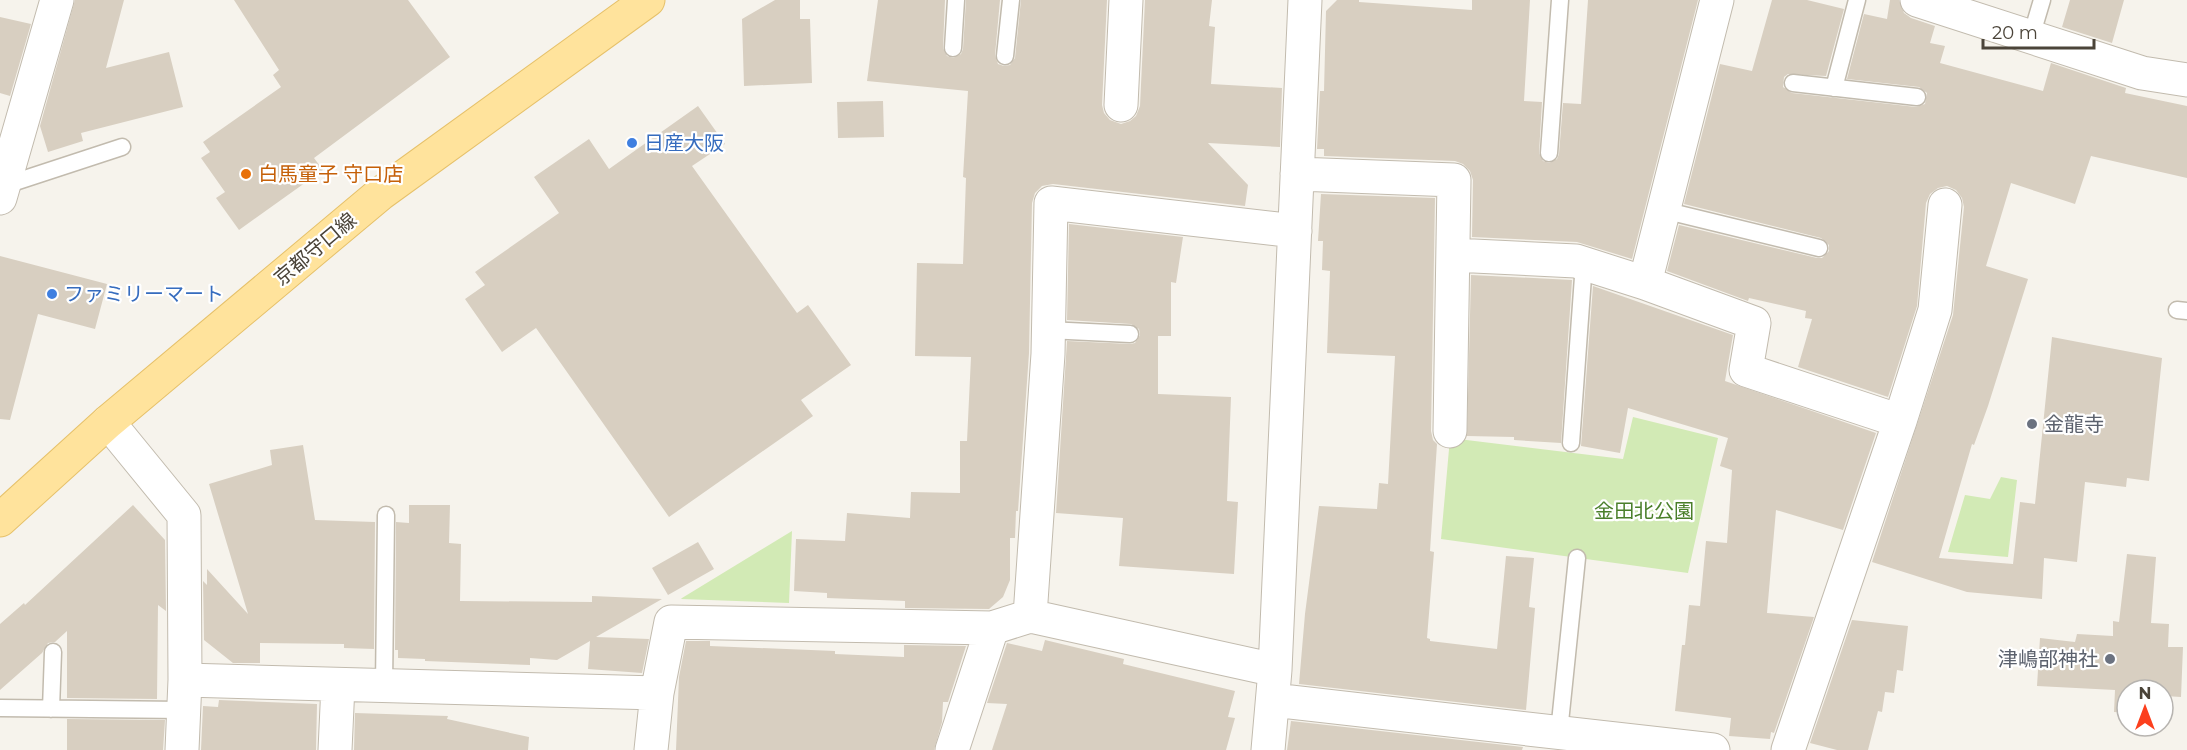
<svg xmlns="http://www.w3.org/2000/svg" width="2187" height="750" font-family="Montserrat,'Noto Sans JP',sans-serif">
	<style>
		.green { fill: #d2eab5 }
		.building { fill: #d8cfc1 }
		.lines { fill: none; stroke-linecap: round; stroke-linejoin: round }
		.service-casing { stroke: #c2bbae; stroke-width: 19 }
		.minor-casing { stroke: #c2bbae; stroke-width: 35 }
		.primary-casing { stroke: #e6c16a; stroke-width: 35 }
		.service { stroke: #fff; stroke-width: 16 }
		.minor { stroke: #fff; stroke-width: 33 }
		.primary { stroke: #ffe39c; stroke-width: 33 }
		.shop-dot { fill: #3f7fe0; stroke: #fff; stroke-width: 2 }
		.food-dot { fill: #e8710a; stroke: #fff; stroke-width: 2 }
		.worship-dot { fill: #6b7280; stroke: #fff; stroke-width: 2 }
		.labels { text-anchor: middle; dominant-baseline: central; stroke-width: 4.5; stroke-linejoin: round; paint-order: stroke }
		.shop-label { font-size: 20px; fill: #366cbe; stroke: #fff; text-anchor: start }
		.food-label { font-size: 20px; fill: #c56008; stroke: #fff; text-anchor: start }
		.street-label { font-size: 20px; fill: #4b4439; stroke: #fff }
		.worship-label { font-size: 20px; fill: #5b616d; stroke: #fff; text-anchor: start }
		.park-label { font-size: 20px; fill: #4a7f2a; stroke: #fff }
	</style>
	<rect width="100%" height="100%" fill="#f6f3ec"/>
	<path class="green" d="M 1633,417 L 1718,438 L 1688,573 L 1441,539 L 1450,438 L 1623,459 Z
		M 2001,477 L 2017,480 L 2008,557 L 1948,552 L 1965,495 L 1990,499 Z
		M 792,531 L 789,603 L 681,599 L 682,598 Z"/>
	<path class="building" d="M 75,0 L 124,0 L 106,68 L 169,52 L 183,107 L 81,133 L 83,141 L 48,152 L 40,126 Z
		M 234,0 L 408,0 L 450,57 L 314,158 L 323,170 L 239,230 L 216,198 L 225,192 L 201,158 L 210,152 L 203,142 L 281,87 L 273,75 L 279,70 Z
		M 775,0 L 800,0 L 800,19 L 810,19 L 812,83 L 744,86 L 742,19 Z
		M 878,0 L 945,0 L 943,48 L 947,56 L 953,58 L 961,54 L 963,49 L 966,0 L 1000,0 L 995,55 L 998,64 L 1004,66 L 1010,65 L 1015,58 L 1021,0 L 1107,0 L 1102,105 L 1104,113 L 1110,120 L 1121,124 L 1130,121 L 1136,116 L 1140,106 L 1145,0 L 1212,0 L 1209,26 L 1215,27 L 1211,84 L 1282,88 L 1280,147 L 1208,143 L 1248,185 L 1245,206 L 1053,184 L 1042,186 L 1035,193 L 1032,203 L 1029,353 L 1018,511 L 1016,511 L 1015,538 L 1010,538 L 1010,580 L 1003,597 L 989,609 L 905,608 L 905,601 L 827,598 L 827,593 L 794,591 L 796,539 L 845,541 L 847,513 L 910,518 L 911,492 L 960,493 L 960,441 L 967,441 L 971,357 L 915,356 L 917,263 L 963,264 L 966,178 L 963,177 L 968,91 L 867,81 Z
		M 1337,0 L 1359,0 L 1359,2 L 1472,10 L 1472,0 L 1530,0 L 1524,101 L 1542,102 L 1539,153 L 1543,161 L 1549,163 L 1557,159 L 1559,154 L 1563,103 L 1581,104 L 1588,0 L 1698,0 L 1632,259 L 1577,242 L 1472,237 L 1473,180 L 1470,171 L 1463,164 L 1455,161 L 1324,156 L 1324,149 L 1317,149 L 1320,91 L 1324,91 L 1326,11 Z
		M 1772,0 L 1807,0 L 1844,9 L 1826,76 L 1788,74 L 1784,77 L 1783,87 L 1792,93 L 1916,107 L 1925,104 L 1927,93 L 1919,87 L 1847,79 L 1864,14 L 1887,19 L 1890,0 L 1899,0 L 1904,13 L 1911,18 L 1935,26 L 1930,43 L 1945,46 L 1940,63 L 2043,91 L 2051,63 L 2126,88 L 2125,93 L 2187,106 L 2187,178 L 2091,156 L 2075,204 L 2011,183 L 1986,266 L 2028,279 L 1988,406 L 1974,445 L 1972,444 L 1939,558 L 2013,564 L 2020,502 L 2035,504 L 2052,337 L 2162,358 L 2149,481 L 2127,478 L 2126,487 L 2085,482 L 2077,562 L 2044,558 L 2042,599 L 1967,592 L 1872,562 L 1953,315 L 1964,207 L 1962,198 L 1956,190 L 1947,186 L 1938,188 L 1930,194 L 1926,203 L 1917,306 L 1888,397 L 1798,367 L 1812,319 L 1805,318 L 1806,311 L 1749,298 L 1748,301 L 1667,271 L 1679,225 L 1817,258 L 1822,258 L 1829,251 L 1829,245 L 1821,238 L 1684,204 L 1720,64 L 1752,71 Z
		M 2070,0 L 2124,0 L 2112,43 L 2062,27 Z
		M 0,17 L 31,24 L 10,96 L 0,93 Z
		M 883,101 L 884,137 L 838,138 L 837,102 Z
		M 698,106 L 725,144 L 692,166 L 797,313 L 808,305 L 851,365 L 801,400 L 813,416 L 669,517 L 536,328 L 502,352 L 465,299 L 485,285 L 475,272 L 559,213 L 534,177 L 589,139 L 609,169 Z
		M 1321,194 L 1435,198 L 1431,431 L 1433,440 L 1437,444 L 1430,551 L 1434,552 L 1427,638 L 1430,639 L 1430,641 L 1497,649 L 1506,556 L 1534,558 L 1529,607 L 1535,608 L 1526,710 L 1299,684 L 1305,614 L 1319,506 L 1377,509 L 1379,483 L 1388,484 L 1395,356 L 1327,353 L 1330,271 L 1322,270 L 1323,241 L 1318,241 Z
		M 1069,224 L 1183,237 L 1176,283 L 1171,282 L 1171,336 L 1158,336 L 1158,394 L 1231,397 L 1227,501 L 1238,502 L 1234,574 L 1119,566 L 1123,518 L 1056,513 L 1067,341 L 1130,344 L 1135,343 L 1140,335 L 1139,329 L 1131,324 L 1067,320 Z
		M 0,256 L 107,284 L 95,329 L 38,314 L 10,420 L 0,419 Z
		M 1471,275 L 1572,280 L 1561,443 L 1514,440 L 1514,437 L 1467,436 Z
		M 1593,286 L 1733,335 L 1725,381 L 1876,433 L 1843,530 L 1776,510 L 1767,613 L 1814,617 L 1774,733 L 1771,732 L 1770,739 L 1729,736 L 1731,718 L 1675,711 L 1682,645 L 1685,645 L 1689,605 L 1700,606 L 1706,541 L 1727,543 L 1732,470 L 1720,466 L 1728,438 L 1628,408 L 1620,453 L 1581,446 Z
		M 303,445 L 315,520 L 375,522 L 374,649 L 344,648 L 344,644 L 260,643 L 260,663 L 233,663 L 204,640 L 203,581 L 207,585 L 207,569 L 248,614 L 209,484 L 272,465 L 270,450 Z
		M 133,505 L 165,540 L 166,611 L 158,605 L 157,699 L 67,698 L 67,631 L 55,642 L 48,643 L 42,653 L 0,690 L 0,624 L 24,603 L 25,605 Z
		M 409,505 L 450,505 L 449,543 L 461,544 L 460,601 L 592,602 L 592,596 L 662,599 L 596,637 L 649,639 L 642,673 L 588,669 L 590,641 L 557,660 L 530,658 L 530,665 L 425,661 L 425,659 L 398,658 L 398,650 L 395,650 L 396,522 L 409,523 Z
		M 698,542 L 714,569 L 668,595 L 652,568 Z
		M 2127,554 L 2156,557 L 2151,623 L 2169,624 L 2168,647 L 2183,647 L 2181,697 L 2165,696 L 2164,715 L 2163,690 L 2127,690 L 2127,713 L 2114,712 L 2115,690 L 2037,686 L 2040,638 L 2075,642 L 2077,634 L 2113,636 L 2113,621 L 2119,622 Z
		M 1852,620 L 1908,626 L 1903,671 L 1897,670 L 1894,693 L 1885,692 L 1882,712 L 1878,711 L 1868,750 L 1837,750 L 1810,743 Z
		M 1045,640 L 1124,659 L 1123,664 L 1235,691 L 1228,717 L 1235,718 L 1226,750 L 992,750 L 1007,704 L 987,703 L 1007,643 L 1042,651 Z
		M 686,641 L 710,641 L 710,646 L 835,651 L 835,654 L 904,657 L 904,645 L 966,646 L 948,702 L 943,702 L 942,722 L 934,750 L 676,750 L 679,677 Z
		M 219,700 L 317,704 L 316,750 L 201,750 L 203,706 L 218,707 Z
		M 355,713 L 448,716 L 447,719 L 529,737 L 528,750 L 354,750 Z
		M 67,719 L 165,720 L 163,750 L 67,750 Z
		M 1291,721 L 1523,747 L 1522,750 L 1287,750 Z"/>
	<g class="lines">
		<defs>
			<path id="service" d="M 2031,37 L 2042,0
				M 953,48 L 956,0
				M 1005,56 L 1011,0
				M 1793,83 L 1917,97
				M 1834,88 L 1857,0
				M 1549,153 L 1560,0
				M 3,186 L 122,147
				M 1663,210 L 1819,248
				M 2177,310 L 2187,311
				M 1048,330 L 1130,334
				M 1571,443 L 1584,263
				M 384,686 L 386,515
				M 0,708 L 183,710
				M 51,709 L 53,652
				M 1559,732 L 1577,558"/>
			<path id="minor" d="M 1917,0 L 2142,73 L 2187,80
				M 1121,105 L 1126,0
				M 1297,174 L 1454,180 L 1450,431
				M 0,198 L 57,0
				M 1453,255 L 1576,261 L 1645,283 L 1754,323 L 1746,370 L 1900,421
				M 1645,283 L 1717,0
				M 108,422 L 184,515 L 185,680 L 182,750
				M 1030,616 L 1048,354 L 1051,203 L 1295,231
				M 185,680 L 657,693 L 671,622 L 992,628 L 1030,616 L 1275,670
				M 1273,700 L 1713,750
				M 335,750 L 338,685
				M 651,750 L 657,693
				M 952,750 L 992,628
				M 1268,750 L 1275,670 L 1305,0
				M 1788,750 L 1900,421 L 1935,310 L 1945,205"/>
			<path id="primary" d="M 0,520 L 108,422 L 380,194 L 648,0"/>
		</defs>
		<use href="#service" class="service-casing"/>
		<use href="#minor" class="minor-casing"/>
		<use href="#primary" class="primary-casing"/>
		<use href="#service" class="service"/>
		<use href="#minor" class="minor"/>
		<use href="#primary" class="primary"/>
	</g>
	<g class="shop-dot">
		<circle cx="632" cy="143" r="6"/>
		<circle cx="52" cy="294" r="6"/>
	</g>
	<circle class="food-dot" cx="246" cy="174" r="6"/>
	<g class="worship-dot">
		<circle cx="2032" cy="424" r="6"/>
		<circle cx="2110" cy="659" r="6"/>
	</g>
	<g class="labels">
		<g class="shop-label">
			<text x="644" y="143">日産大阪</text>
			<text x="64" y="294">ファミリーマート</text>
		</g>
		<g class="food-label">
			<text x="258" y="174">白馬童子 守口店</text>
		</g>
		<g class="street-label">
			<text transform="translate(315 249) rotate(-40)">京都守口線</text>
		</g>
		<g class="worship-label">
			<text x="2044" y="424">金龍寺</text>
			<text x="2098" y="659" text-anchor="end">津嶋部神社</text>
		</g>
		<g class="park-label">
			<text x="1644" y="511">金田北公園</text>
		</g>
	</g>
	<g transform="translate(2145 708)"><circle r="28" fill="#ffffff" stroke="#b7b4b0" stroke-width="1.5"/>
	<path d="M0-4.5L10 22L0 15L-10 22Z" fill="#fc3f1d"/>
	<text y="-9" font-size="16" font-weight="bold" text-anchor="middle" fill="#4b4439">N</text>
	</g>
	<path d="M1983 39v9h111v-9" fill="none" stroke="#4b4439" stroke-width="3"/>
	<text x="1992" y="39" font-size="18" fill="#4b4439" stroke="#ffffff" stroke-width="4.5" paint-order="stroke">20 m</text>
</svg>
